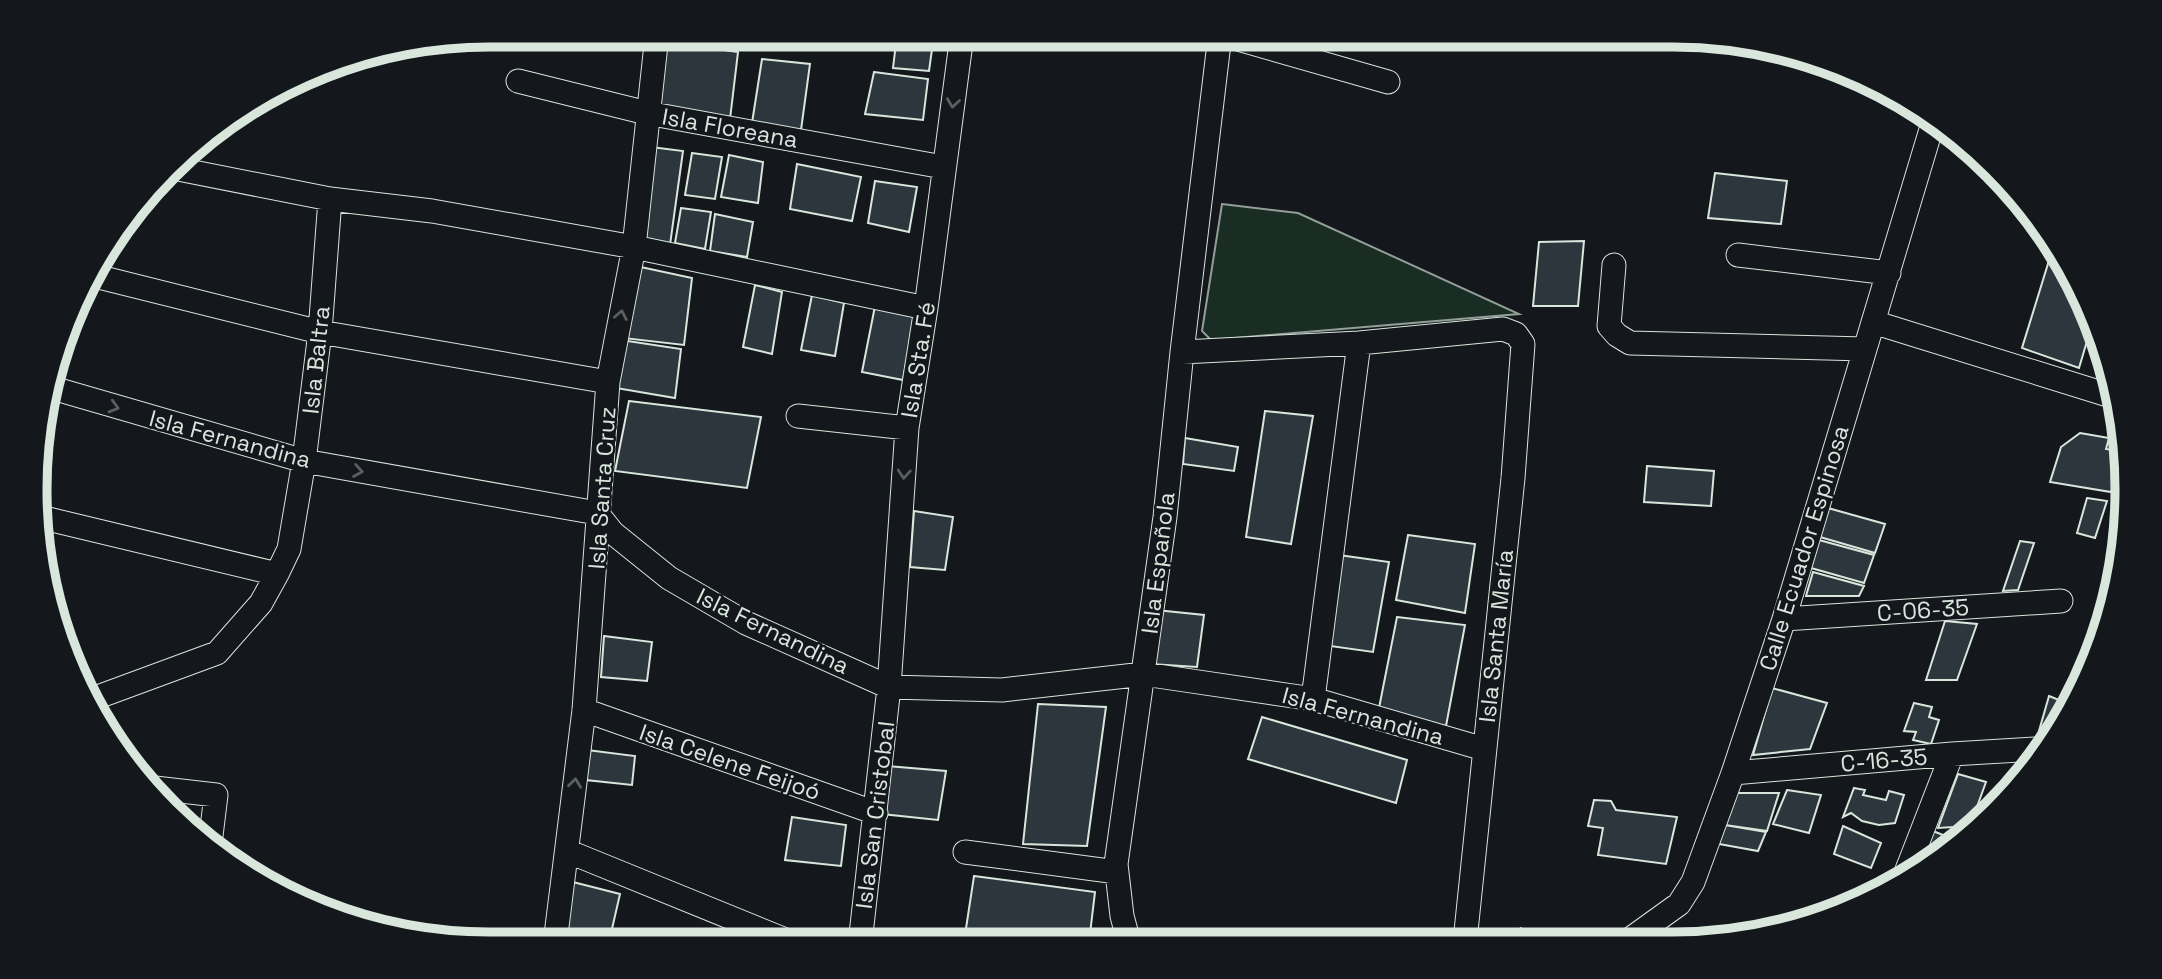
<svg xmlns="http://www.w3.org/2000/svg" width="2162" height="979" font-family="'Space Grotesk',sans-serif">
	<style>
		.green { fill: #1a2d24; stroke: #939e99; stroke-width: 2 }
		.building { fill: #2c363c; stroke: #d8e6dc; stroke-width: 2 }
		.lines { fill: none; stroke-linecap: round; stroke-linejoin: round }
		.minor-casing { stroke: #d8e6dc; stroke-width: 25 }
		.minor { stroke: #14181c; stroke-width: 23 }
		.oneway { stroke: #59605f }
		.labels { text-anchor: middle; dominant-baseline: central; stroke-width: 5; stroke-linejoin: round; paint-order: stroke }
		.street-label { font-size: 23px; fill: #d8e6dc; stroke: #14181c }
		.rim { fill: none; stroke: #d8e6dc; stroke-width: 9 }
	</style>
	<rect width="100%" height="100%" fill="#14181c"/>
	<path class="green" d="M 1222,204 L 1298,213 L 1519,314 L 1211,340 L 1202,331 Z"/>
	<path class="building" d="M 666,35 L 704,35 L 703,42 L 665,38 Z
		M 769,35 L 810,35 L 809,43 L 769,41 Z
		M 833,35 L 885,35 L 883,48 L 830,46 Z
		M 897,35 L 934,35 L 929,71 L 893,68 Z
		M 663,42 L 738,52 L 730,119 L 656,105 Z
		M 762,59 L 810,64 L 801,130 L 752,123 Z
		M 874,72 L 928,79 L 923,120 L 865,114 Z
		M 651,147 L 683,151 L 670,245 L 640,243 Z
		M 692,153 L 722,157 L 715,199 L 685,195 Z
		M 729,155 L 763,162 L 758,203 L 721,197 Z
		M 797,164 L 861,177 L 852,221 L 790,209 Z
		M 1715,173 L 1787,181 L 1781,224 L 1708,218 Z
		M 875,181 L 917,187 L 909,232 L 868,223 Z
		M 681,208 L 711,212 L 705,249 L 675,243 Z
		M 715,214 L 753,222 L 747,257 L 710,251 Z
		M 1584,241 L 1578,306 L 1533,306 L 1539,242 Z
		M 2051,254 L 2092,315 L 2093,321 L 2079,368 L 2022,348 Z
		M 636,266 L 692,278 L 684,345 L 623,338 Z
		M 755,285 L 782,292 L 772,354 L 743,347 Z
		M 812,295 L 844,303 L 835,356 L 801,350 Z
		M 875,306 L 915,315 L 903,380 L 862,372 Z
		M 621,340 L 681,349 L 675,398 L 616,388 Z
		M 629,401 L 761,417 L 747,488 L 615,471 Z
		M 1265,411 L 1313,416 L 1291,544 L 1246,537 Z
		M 2080,433 L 2109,438 L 2106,449 L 2119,451 L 2121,459 L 2111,492 L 2050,482 L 2061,447 Z
		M 1185,438 L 1238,447 L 1234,471 L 1183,464 Z
		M 1647,466 L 1714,471 L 1711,506 L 1644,502 Z
		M 2087,498 L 2107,501 L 2095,538 L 2077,533 Z
		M 1828,508 L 1885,524 L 1875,553 L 1820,537 Z
		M 914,511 L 953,517 L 945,570 L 910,567 Z
		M 1408,535 L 1475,544 L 1465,613 L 1396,600 Z
		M 1819,540 L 1874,555 L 1864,583 L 1811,568 Z
		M 2020,541 L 2034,543 L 2018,590 L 2003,591 Z
		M 1339,555 L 1389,562 L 1373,652 L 1330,646 Z
		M 1813,572 L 1864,586 L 1859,596 L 1806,596 Z
		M 1156,610 L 1204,615 L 1197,667 L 1151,664 Z
		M 1397,617 L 1465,625 L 1446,726 L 1378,713 Z
		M 1945,621 L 1977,624 L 1957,680 L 1926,680 Z
		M 604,636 L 652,642 L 647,681 L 601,677 Z
		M 1772,688 L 1827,703 L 1810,749 L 1753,755 Z
		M 2049,696 L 2069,704 L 2049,739 L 2039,731 Z
		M 1914,703 L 1932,707 L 1929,717 L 1939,720 L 1931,744 L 1913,740 L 1916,732 L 1904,731 Z
		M 1038,704 L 1106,707 L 1087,846 L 1023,844 Z
		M 1262,717 L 1407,760 L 1396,803 L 1248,759 Z
		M 587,750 L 635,756 L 632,785 L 586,780 Z
		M 887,766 L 946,771 L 938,820 L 882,814 Z
		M 1958,774 L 1986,782 L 1970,826 L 1938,828 Z
		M 1854,788 L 1865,790 L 1863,795 L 1886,800 L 1889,791 L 1904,795 L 1895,823 L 1879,825 L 1862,821 L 1851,813 L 1843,817 Z
		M 1787,790 L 1821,795 L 1809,833 L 1773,824 Z
		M 1736,793 L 1779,793 L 1767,831 L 1725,825 Z
		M 1594,800 L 1611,801 L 1616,810 L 1677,817 L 1666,864 L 1598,855 L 1603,828 L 1588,826 Z
		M 792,817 L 846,825 L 841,866 L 785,860 Z
		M 1725,825 L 1766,832 L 1758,851 L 1719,844 Z
		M 1843,826 L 1881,843 L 1871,868 L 1834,854 Z
		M 1933,831 L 1958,841 L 1938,857 L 1926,851 Z
		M 974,876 L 1095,892 L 1089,942 L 1023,942 L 965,935 Z
		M 569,881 L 620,894 L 609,942 L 564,944 Z
		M 1521,928 L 1530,941 L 1501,941 Z"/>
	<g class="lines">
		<defs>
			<path id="minor" d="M 1224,35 L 1388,82
				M 518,81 L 647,113 L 943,167
				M 173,168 L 330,199 L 432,211 L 634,247 L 926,308
				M 1738,255 L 1889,273
				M 1614,265 L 1609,326 L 1617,335 L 1630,343 L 1865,349
				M 91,275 L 320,332 L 608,382
				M 1873,322 L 2108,395
				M 1182,352 L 1359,343 L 1503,329 L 1516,334 L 1523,344 L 1513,478 L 1465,941
				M 49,387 L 304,461 L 597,513 L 613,533 L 669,578 L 746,623 L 889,687 L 1002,690 L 1144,674 L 1313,699 L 1484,749
				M 798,416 L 907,428
				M 44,518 L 277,574
				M 1784,619 L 2061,601
				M 1313,699 L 1359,343
				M 90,702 L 95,698 L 217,653 L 261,603 L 277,574 L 289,549 L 304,461 L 320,332 L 330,199
				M 584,710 L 876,813
				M 1733,773 L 1952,754 L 2036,749 L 2041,752
				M 155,788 L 216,795 L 210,844
				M 567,851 L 793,943
				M 965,852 L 1117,872
				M 1905,875 L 1952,754
				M 1629,940 L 1679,904 L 1693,882 L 1733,773 L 1784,619 L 1932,126
				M 1129,942 L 1122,916 L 1116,864 L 1165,517 L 1182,352 L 1220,35
				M 555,943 L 584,710 L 608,382 L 634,247 L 657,35
				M 860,943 L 889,687 L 907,428 L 926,308 L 962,35"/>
		</defs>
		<use href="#minor" class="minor-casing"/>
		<use href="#minor" class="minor"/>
	</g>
	<defs><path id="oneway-chevron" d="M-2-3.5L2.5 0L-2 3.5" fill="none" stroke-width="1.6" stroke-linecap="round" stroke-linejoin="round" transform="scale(1.75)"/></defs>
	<g class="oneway">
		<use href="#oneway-chevron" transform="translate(953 103) rotate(98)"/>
		<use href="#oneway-chevron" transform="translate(621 315) rotate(-79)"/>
		<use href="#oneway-chevron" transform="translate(114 407) rotate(16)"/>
		<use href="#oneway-chevron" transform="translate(358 471) rotate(10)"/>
		<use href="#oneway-chevron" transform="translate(904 474) rotate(94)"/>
		<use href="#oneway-chevron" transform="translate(575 783) rotate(-83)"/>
	</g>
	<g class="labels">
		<g class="street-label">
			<text transform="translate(730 128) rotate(10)">Isla Floreana</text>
			<text transform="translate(316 360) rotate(-84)">Isla Baltra</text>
			<text transform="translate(918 360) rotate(-81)">Isla Sta. Fé</text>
			<text transform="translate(230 439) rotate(15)">Isla Fernandina</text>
			<text transform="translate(602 488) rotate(-86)">Isla Santa Cruz</text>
			<text transform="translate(1804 548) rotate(-73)">Calle Ecuador Espinosa</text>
			<text transform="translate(1158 563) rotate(-83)">Isla Española</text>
			<text transform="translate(1923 610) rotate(-4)">C-06-35</text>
			<text transform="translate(773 631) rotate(26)">Isla Fernandina</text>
			<text transform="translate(1496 636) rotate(-84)">Isla Santa María</text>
			<text transform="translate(1363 716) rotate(15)">Isla Fernandina</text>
			<text transform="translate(1884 760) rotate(-5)">C-16-35</text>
			<text transform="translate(730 762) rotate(19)">Isla Celene Feijoó</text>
			<text transform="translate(875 815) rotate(-83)">Isla San Cristobal</text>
		</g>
	</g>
	<path d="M0 0H2162V979H0ZM489 47H1673A442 442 0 0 1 2115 489V490A442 442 0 0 1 1673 932H489A442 442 0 0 1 47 490V489A442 442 0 0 1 489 47Z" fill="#14181c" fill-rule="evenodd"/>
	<path class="rim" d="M489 47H1673A442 442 0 0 1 2115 489V490A442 442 0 0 1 1673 932H489A442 442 0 0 1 47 490V489A442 442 0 0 1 489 47Z"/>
</svg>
